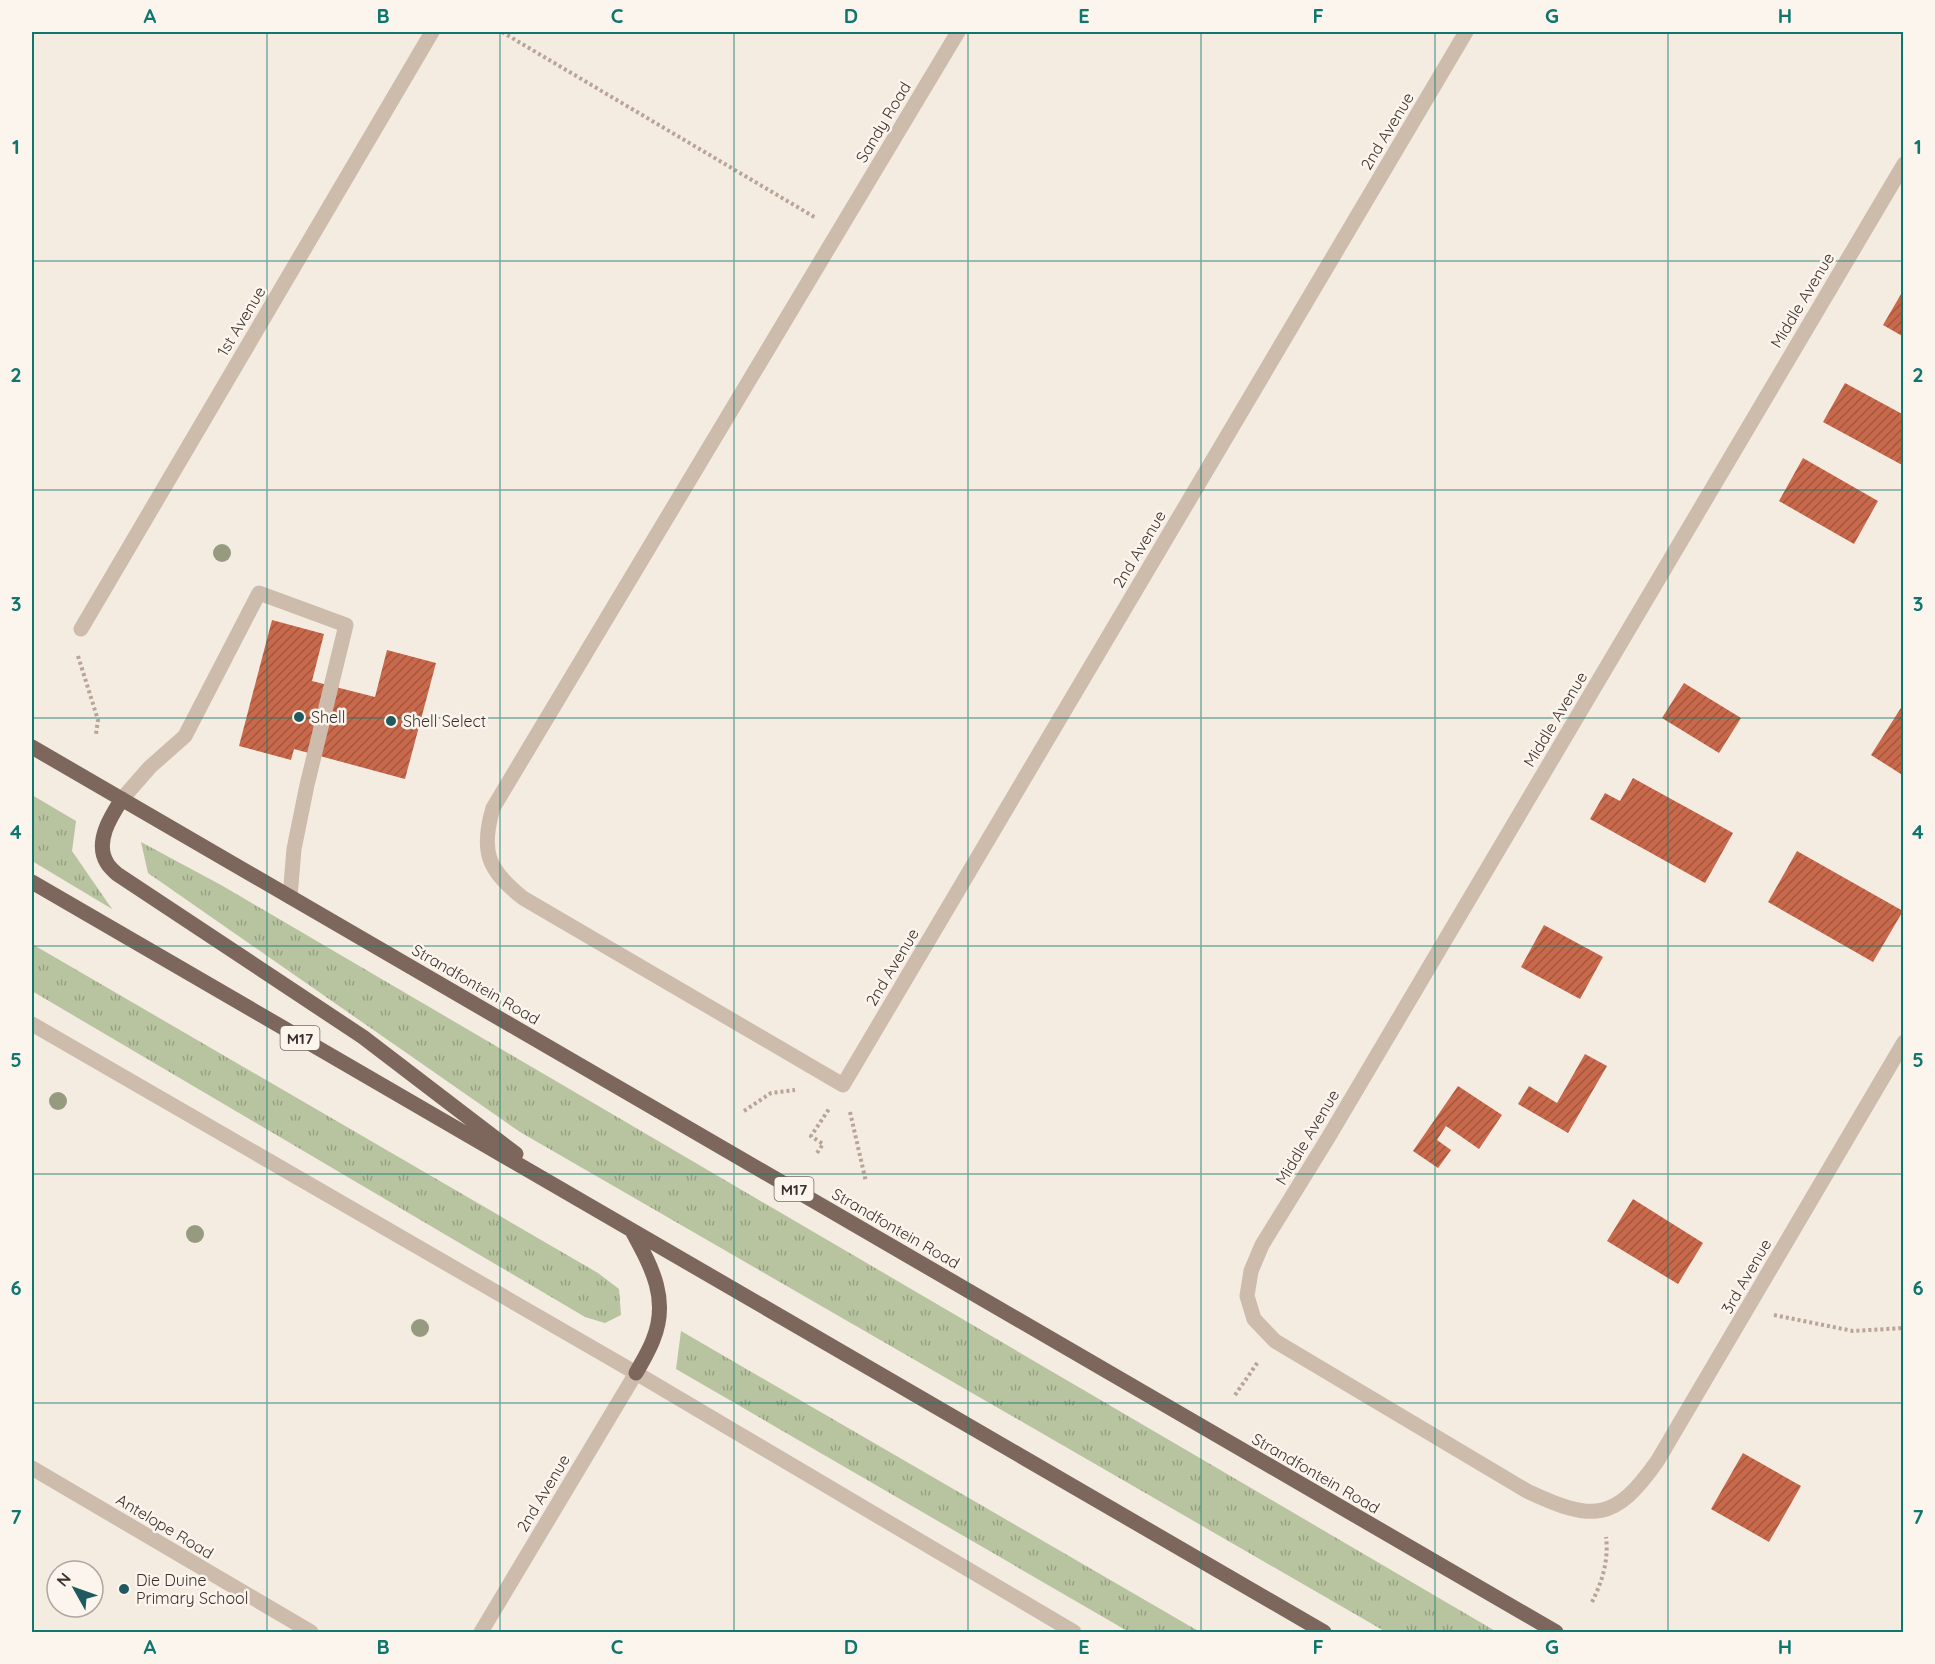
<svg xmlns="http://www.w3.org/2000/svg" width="1935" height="1664" font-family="Quicksand,sans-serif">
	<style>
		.grass { fill: url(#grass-tufts) }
		.building { fill: url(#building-hatch) }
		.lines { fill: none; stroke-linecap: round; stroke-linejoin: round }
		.path { stroke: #b9a596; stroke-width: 4; stroke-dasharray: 3 3; stroke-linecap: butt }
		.service { stroke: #cdbbac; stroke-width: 15 }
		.minor { stroke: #cdbbac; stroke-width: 15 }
		.primary { stroke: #7d675c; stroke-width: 15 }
		.tree { fill: #969b7f }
		.grid { fill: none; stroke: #0f766e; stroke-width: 1.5; stroke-opacity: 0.55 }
		.poi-dot { fill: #1f5a5e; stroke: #fbf5ee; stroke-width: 2 }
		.labels { text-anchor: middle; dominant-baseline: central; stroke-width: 5; stroke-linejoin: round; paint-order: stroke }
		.shield { fill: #fbf5ee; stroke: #756b66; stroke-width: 1.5 }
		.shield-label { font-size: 15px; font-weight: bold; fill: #3b302b }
		.street-label { font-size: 16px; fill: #3b302b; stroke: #fbf5ee }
		.poi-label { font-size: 16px; fill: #3b302b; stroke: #fbf5ee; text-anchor: start }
		.neatline { fill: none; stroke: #0f766e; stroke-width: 2 }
		.grid-label { font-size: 20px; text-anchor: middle; font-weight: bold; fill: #0f766e }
	</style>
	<defs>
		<pattern id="grass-tufts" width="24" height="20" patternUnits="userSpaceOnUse" patternTransform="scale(1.5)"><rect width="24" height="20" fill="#b8c4a0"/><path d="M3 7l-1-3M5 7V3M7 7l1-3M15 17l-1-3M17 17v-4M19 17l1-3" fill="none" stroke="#97a083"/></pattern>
		<pattern id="building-hatch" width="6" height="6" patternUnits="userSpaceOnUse" patternTransform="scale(1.5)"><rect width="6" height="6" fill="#c8694b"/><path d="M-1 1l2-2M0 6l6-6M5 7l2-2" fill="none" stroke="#a4573f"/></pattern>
	</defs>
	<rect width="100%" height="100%" fill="#f4ebe1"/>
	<path class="grass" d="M 32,795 L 76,821 L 72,851 L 112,909 L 32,861 Z
		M 141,842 L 221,885 L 1497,1632 L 1386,1632 L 520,1132 L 148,873 Z
		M 32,944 L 598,1273 L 619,1289 L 621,1315 L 605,1323 L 585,1317 L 32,991 Z
		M 681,1331 L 1200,1632 L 1129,1632 L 676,1369 Z"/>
	<path class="building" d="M 1904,289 L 1904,337 L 1883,325 Z
		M 1845,383 L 1904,415 L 1904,466 L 1823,422 Z
		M 1803,458 L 1878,501 L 1854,544 L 1779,501 Z
		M 272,620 L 324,634 L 312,681 L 375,697 L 387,650 L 436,663 L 405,779 L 294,749 L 291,760 L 239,746 Z
		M 1684,683 L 1741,718 L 1719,753 L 1662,718 Z
		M 1904,703 L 1904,776 L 1871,755 Z
		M 1633,778 L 1733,833 L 1705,883 L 1590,819 L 1605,793 L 1620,801 Z
		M 1797,851 L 1903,911 L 1873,962 L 1768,902 Z
		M 1544,925 L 1603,957 L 1580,999 L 1521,967 Z
		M 1585,1054 L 1607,1066 L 1568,1133 L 1518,1104 L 1529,1086 L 1557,1103 Z
		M 1458,1086 L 1502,1115 L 1479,1149 L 1446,1126 L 1437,1140 L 1451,1150 L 1438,1168 L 1413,1151 Z
		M 1633,1199 L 1703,1243 L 1678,1284 L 1607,1241 Z
		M 1743,1453 L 1801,1486 L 1769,1542 L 1711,1509 Z"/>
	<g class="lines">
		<path class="path" d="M 502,32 L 816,218
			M 78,656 L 98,720 L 96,734
			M 744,1111 L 771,1093 L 795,1090
			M 850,1112 L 866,1182
			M 817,1153 L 823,1144 L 811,1136 L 829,1109
			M 1774,1315 L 1853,1331 L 1904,1328
			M 1235,1395 L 1258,1362
			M 1592,1602 C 1602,1582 1609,1560 1606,1537"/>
		<path class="service" d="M 122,799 L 150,767 L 185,736 L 259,593 L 346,625 L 307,785 L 294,849 L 290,897"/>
		<path class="minor" d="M 958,32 L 493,808 C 480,852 488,870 523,898 L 843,1085 L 1466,32
			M 1904,164 L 1328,1138 L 1262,1245 L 1251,1271 L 1247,1296 L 1254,1319 L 1275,1341 L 1527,1491 C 1593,1522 1615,1522 1658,1460 L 1904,1042
			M 81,629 L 432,32
			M 32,1024 L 636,1373 L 1074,1632
			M 32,1468 L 311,1632
			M 481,1632 L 636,1373"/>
		<path class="primary" d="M 32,747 L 1556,1632
			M 122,799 C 111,816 94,842 107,863 C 109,867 114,871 117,874 L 363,1037 L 516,1154
			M 32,882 L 1324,1632
			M 632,1231 C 651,1266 670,1299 653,1340 C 649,1351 642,1362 636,1373"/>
	</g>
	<g class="tree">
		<circle cx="222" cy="553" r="9"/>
		<circle cx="58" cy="1101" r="9"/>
		<circle cx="195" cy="1234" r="9"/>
		<circle cx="420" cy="1328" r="9"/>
	</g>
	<path class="grid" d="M 267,32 L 267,1632M 500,32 L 500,1632M 734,32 L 734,1632M 968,32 L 968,1632M 1201,32 L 1201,1632M 1435,32 L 1435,1632M 1668,32 L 1668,1632M 32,261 L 1904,261M 32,490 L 1904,490M 32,718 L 1904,718M 32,946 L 1904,946M 32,1174 L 1904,1174M 32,1403 L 1904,1403"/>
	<g class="poi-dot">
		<circle cx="299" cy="717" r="6"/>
		<circle cx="391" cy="721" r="6"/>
		<circle cx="124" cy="1589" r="6"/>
	</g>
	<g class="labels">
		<g class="shield">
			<rect x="280.5" y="1026" width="39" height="24" rx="4.5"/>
			<rect x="774.5" y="1177" width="39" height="24" rx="4.5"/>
		</g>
		<g class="shield-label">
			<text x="300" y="1038">M17</text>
			<text x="794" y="1189">M17</text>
		</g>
		<g class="street-label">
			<text transform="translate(883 122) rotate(-59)">Sandy Road</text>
			<text transform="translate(1387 131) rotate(-59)">2nd Avenue</text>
			<text transform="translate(1802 300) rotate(-59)">Middle Avenue</text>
			<text transform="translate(241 321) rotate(-59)">1st Avenue</text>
			<text transform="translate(1139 549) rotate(-59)">2nd Avenue</text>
			<text transform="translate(1555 719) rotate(-59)">Middle Avenue</text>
			<text transform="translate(892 967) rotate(-59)">2nd Avenue</text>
			<text transform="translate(476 984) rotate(30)">Strandfontein Road</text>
			<text transform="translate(1307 1137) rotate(-59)">Middle Avenue</text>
			<text transform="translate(896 1228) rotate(30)">Strandfontein Road</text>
			<text transform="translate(1746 1276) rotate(-60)">3rd Avenue</text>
			<text transform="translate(1316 1473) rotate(30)">Strandfontein Road</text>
			<text transform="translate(543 1493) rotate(-59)">2nd Avenue</text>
			<text transform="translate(165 1526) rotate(31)">Antelope Road</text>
		</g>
		<g class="poi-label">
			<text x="311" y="717">Shell</text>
			<text x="403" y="721">Shell Select</text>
			<text x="136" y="1580">Die Duine<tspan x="136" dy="18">Primary School</tspan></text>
		</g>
	</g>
	<rect width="1935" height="1664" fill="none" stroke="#fbf5ee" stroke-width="66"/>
	<g transform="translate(75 1589) rotate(310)"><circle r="28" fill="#fbf5ee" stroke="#aea6a0" stroke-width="1.5"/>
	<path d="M0-4.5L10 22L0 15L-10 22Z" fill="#1f5a5e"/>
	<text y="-9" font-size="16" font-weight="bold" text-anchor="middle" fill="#3b302b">N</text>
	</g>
	<rect x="33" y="33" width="1869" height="1598" class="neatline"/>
	<g class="grid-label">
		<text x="150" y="23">A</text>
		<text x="383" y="23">B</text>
		<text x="617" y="23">C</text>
		<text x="851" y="23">D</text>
		<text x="1084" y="23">E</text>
		<text x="1318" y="23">F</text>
		<text x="1552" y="23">G</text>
		<text x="1785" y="23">H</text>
		<text x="16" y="154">1</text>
		<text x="1918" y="154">1</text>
		<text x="16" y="382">2</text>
		<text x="1918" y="382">2</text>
		<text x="16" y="611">3</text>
		<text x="1918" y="611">3</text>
		<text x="16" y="839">4</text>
		<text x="1918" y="839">4</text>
		<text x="16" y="1067">5</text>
		<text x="1918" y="1067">5</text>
		<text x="16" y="1295">6</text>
		<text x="1918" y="1295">6</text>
		<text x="16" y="1524">7</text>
		<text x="1918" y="1524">7</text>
		<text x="150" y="1654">A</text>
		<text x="383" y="1654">B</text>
		<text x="617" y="1654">C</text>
		<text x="851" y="1654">D</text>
		<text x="1084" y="1654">E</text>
		<text x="1318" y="1654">F</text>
		<text x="1552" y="1654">G</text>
		<text x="1785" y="1654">H</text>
	</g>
</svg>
